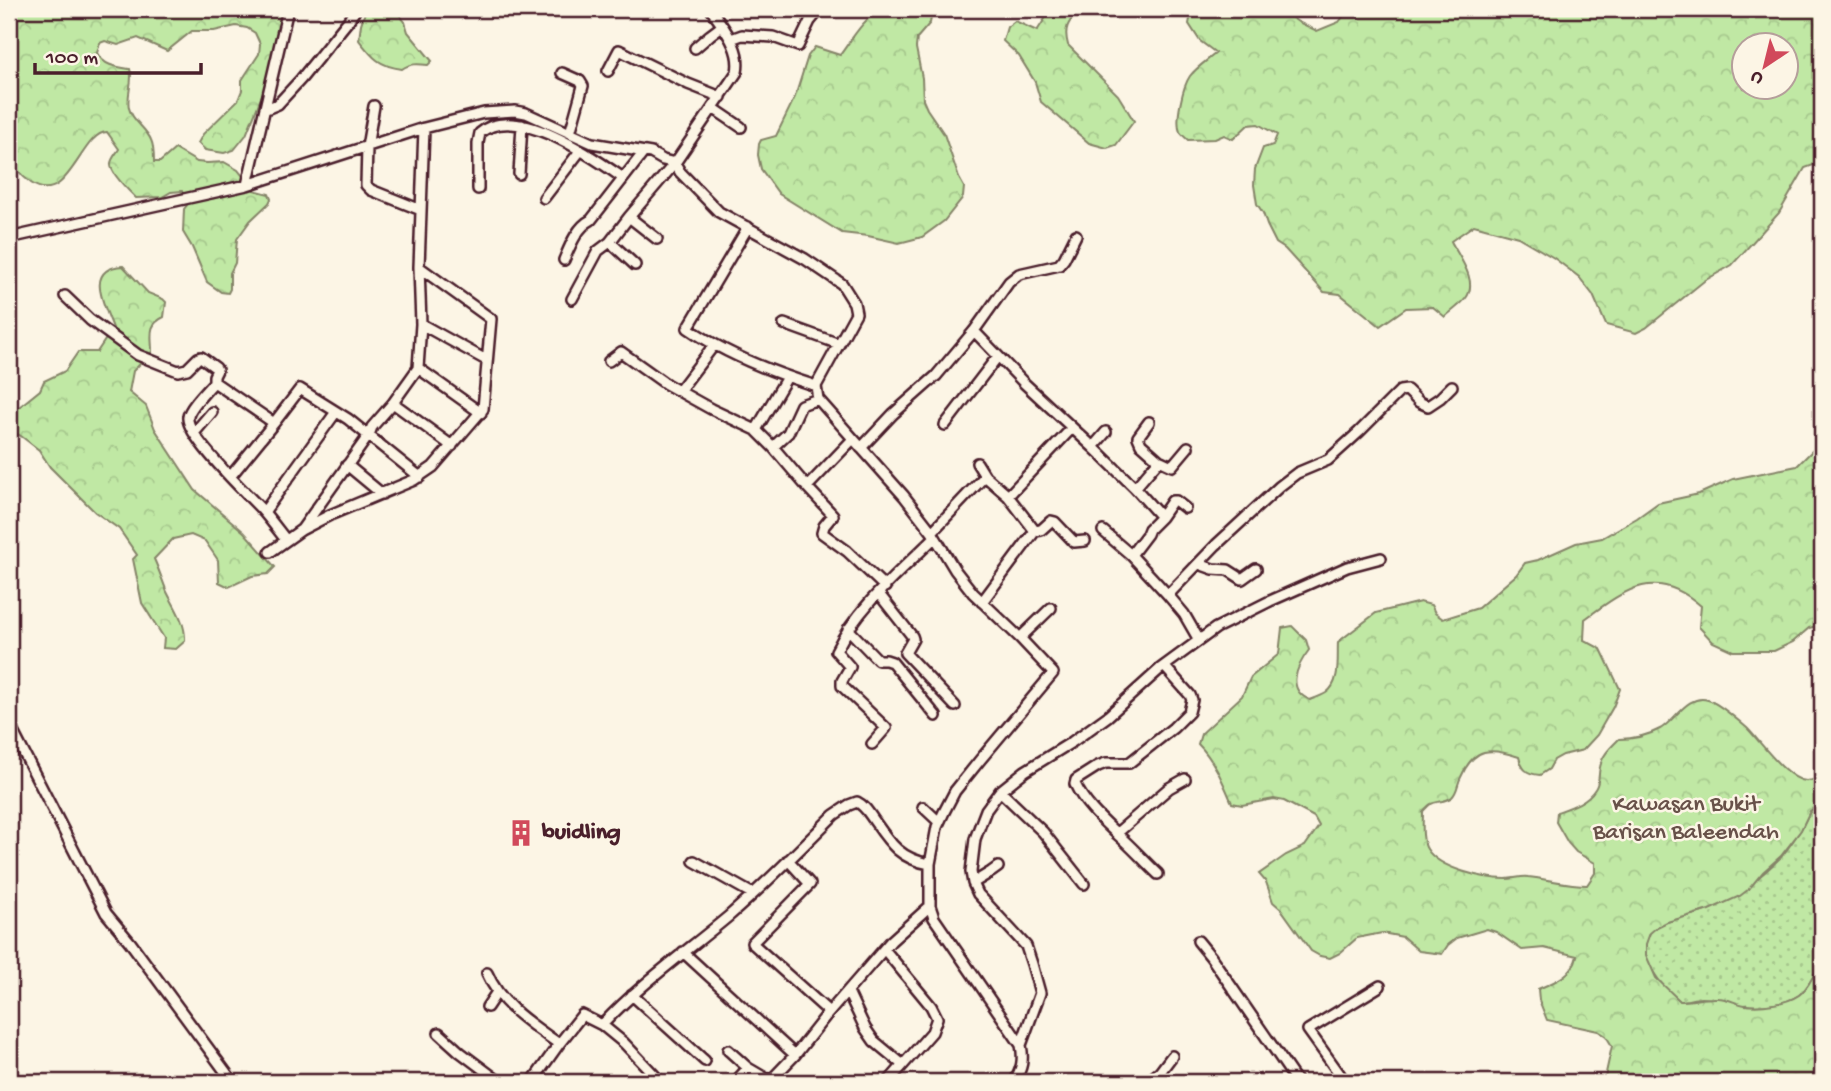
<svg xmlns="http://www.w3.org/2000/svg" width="1831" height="1091" font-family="'Gochi Hand',sans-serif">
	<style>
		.grass { fill: url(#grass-dots); stroke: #858468; stroke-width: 2 }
		.forest { fill: url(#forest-crowns); stroke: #858468; stroke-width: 2; fill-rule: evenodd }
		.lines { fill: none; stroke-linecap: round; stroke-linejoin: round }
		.minor-casing { stroke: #4a1f2b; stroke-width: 14 }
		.minor { stroke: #fcf5e5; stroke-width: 9 }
		.labels { text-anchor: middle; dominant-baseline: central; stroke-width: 5; stroke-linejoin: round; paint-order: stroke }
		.park-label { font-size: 24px; fill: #685149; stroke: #fcf5e5 }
		.poi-label { font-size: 24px; font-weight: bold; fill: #4a1f2b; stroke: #fcf5e5; text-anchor: start }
	</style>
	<defs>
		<pattern id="grass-dots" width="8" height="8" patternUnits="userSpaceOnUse" patternTransform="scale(1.75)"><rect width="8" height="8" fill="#c0e8a4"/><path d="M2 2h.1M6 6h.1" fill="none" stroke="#a6c78d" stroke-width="1.8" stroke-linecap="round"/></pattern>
		<pattern id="forest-crowns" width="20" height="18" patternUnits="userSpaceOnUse" patternTransform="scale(1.75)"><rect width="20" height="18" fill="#c0e8a4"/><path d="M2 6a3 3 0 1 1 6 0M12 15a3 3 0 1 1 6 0" fill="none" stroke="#a6c78d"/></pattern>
	</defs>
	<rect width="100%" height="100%" fill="#fcf5e5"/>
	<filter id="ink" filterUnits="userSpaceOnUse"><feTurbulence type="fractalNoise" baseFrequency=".0143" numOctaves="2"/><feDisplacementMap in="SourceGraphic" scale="14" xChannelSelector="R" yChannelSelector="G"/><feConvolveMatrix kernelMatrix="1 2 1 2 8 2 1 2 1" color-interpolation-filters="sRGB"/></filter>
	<g filter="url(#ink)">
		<path class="grass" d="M 1822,803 L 1822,963 C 1814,973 1810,987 1799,995 C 1786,1004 1762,1007 1745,1005 C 1731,1004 1716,998 1701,998 C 1694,998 1687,1001 1680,1001 C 1663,988 1635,957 1649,934 C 1659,919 1692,917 1708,910 C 1733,899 1762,876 1781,857 C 1788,849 1794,839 1800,831 C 1807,819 1808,808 1822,803 Z"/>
		<path class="forest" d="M 9,9 L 283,9 L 271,73 L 246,135 L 234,150 L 224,153 L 205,150 L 198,143 L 203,134 L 238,100 L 242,90 L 242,80 L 259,54 L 260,44 L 255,33 L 247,28 L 236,26 L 214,31 L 192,31 L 167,51 L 138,38 L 118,45 L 105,41 L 100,43 L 97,53 C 104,66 116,67 130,69 C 134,80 126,95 129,108 C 132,121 146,128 151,140 C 154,146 154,155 154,162 L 160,162 L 175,149 L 197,162 L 207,163 L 224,162 L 238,170 L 254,190 L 269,194 L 271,199 L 269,203 L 250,221 L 237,239 L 235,263 L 230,273 L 230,289 L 228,293 L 221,292 L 207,282 L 192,247 L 183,232 L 184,209 L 187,205 L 182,191 L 171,192 L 162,197 L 136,198 C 129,191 111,174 111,165 C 110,160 116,154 119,149 L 107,132 C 81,132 68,209 31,183 C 20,175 13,166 9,153 Z
			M 366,9 L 395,9 L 405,22 L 408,32 L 432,61 L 428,65 C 419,64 410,63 402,69 C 379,66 373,58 359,40 L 361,24 Z
			M 882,9 L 932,9 L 932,13 L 930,23 L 917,38 L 916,48 L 922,78 L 923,100 L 927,109 L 944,134 L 959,178 L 964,187 L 963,197 L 944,221 L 922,237 L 899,243 L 868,236 L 842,233 L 779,194 L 761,169 L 758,155 L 759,144 L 761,140 L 776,136 L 795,97 L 808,56 L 815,47 L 840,55 C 852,39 864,17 882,9 Z
			M 1048,9 L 1080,9 C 1069,22 1063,27 1068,45 L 1118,95 L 1134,121 L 1116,145 L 1107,148 L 1089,143 L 1041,102 L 1035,82 L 1019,56 L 1003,41 L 1007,27 L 1015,21 L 1037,31 L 1050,11 Z
			M 1196,9 L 1280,9 L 1298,22 L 1317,31 L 1339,22 L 1349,9 L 1822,9 L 1822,167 L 1816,164 L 1805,168 L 1779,213 L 1732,265 L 1704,281 L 1646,328 L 1636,333 L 1606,325 L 1593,295 L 1579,277 L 1554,258 L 1518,237 L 1474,225 L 1451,241 C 1458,256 1479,281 1466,298 C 1461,305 1451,311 1445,317 L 1433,307 L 1406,308 L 1380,326 L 1340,294 L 1324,292 L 1285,249 L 1276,243 L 1267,225 L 1263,213 L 1257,204 L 1254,185 L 1255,169 L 1263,148 L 1273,145 L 1277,135 L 1258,124 L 1248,125 L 1233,139 L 1224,135 L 1215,139 L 1188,140 C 1185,137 1182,135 1180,132 C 1175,120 1183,86 1190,76 C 1197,67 1208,60 1216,53 L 1200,41 L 1189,24 L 1191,14 ZM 1744,46 L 1786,46 L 1786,88 L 1744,88 Z
			M 123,266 L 148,293 L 163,299 L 166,302 L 164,317 C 147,325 152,335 152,352 L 133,371 L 129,392 L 146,406 L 155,429 L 195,490 L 244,532 L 275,567 L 268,574 L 252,576 L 229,587 L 219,582 L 218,560 L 205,541 L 191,535 L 173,539 L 154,559 C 159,570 163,582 167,592 C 175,608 186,623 185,641 L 176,649 L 163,648 L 164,638 L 142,603 L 133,559 L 137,555 L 119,529 L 95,512 L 50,467 L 39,450 L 21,436 L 9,430 L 9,413 L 14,411 L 40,390 L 44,381 L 65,371 L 78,352 L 97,352 L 113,328 C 105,306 83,268 123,266 Z
			M 1822,441 L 1822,625 L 1809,628 L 1793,642 L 1774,651 L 1733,651 L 1713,642 L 1699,627 L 1701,606 C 1656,566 1626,589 1585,619 L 1584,640 L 1601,649 L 1620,689 L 1613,707 L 1597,735 L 1583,750 L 1563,755 L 1554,760 L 1549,769 L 1540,775 C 1526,774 1522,769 1519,757 C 1490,747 1474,747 1461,777 C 1457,784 1458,791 1452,797 C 1446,802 1437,801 1431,804 C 1430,804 1423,811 1423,812 C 1423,823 1421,839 1427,849 C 1439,869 1485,879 1506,879 C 1514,879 1521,876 1528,877 C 1548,879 1567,885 1587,885 L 1595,873 L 1595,863 L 1576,852 L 1568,843 L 1556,822 L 1557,812 C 1571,807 1587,802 1595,789 C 1600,782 1598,775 1600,767 C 1602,755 1611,747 1619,739 C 1632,739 1647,736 1660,729 C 1674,722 1688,693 1708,700 C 1718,703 1739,721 1747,728 C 1760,741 1787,780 1806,781 C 1811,781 1817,779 1822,778 L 1822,803 L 1810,811 L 1801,830 L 1781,856 L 1763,872 L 1749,889 L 1740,896 L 1709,910 L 1667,922 L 1657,927 L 1650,933 L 1646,944 L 1646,955 L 1656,978 L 1680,1001 C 1693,1001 1705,997 1718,998 C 1728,998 1736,1004 1745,1005 C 1761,1007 1786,1004 1799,995 C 1810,987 1813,973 1822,963 L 1822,1082 L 1604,1082 L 1612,1046 L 1606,1036 L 1598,1031 L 1547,1020 L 1539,1000 L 1538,989 C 1555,982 1573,975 1577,956 L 1544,948 L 1522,950 L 1496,932 L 1487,929 L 1457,938 L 1448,945 L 1442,954 L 1419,951 L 1403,937 L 1382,933 L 1357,938 L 1340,953 L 1330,958 L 1320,956 L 1311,951 L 1281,909 L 1273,902 L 1266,882 L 1259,874 L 1286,855 L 1305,846 L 1319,826 L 1314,817 L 1284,801 L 1274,799 L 1242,805 L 1232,803 C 1223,782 1214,760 1198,744 L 1201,734 L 1242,696 L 1251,677 L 1279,654 L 1282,628 L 1292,626 L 1306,640 L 1309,650 C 1296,667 1286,690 1310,700 C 1315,698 1321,696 1326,693 C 1341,683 1337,658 1338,642 L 1376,613 L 1420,602 L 1431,605 L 1435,613 L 1443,619 L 1478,608 L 1516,575 L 1525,563 L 1538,560 L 1576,543 L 1602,538 L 1637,518 L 1658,503 L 1699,494 L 1733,479 L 1797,466 Z"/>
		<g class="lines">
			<defs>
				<path id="minor" d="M 731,39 L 742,35 L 773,37 L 798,46 L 810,21 L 820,9
					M 695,48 L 710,35 L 722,26
					M 608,71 L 619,50 L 688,84 L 721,97
					M 562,73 L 580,81 L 583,86 L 570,133
					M 374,106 L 367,147 L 366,185 L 371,190 L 421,210
					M 713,108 L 741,127
					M 266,109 L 278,104 L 301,79 L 348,21 L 356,9
					M 519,174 L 522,125
					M 247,185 L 288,9
					M 478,189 L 478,143 L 480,133 C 515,102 593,157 623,178
					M 544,198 L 580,151
					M 629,217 L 657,239
					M 748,227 L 688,328 C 727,355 771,372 816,386
					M 9,238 L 247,185 L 424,128 L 484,113 L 515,111 L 526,113 L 592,143 L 651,153 L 663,160 L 675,163 L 680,172 L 719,212 L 805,259 L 842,284 L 854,303 L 856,313 L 816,386 L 818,399 L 904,496 L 932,532 L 955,570 L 973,593 L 1020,638 L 1053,673 L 980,760 L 955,791 L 944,812 L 937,827 L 930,864 L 930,906 L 934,918 L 1021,1045 C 1024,1060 1022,1069 1014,1082
					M 610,242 L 635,265
					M 564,260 C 570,246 577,227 591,220 L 644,152
					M 65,296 L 90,320 L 138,355 L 178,371 L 187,369 L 198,358 L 201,357 L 216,368 L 217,370 L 214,376 L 214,382
					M 572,299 L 598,251 L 610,242 L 629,217 L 675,163 L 737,72 C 742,48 723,28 711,9
					M 421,324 L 486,360
					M 784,324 L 839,344
					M 974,331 L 1024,383 L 1093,447 L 1135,488 L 1159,460 L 1141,444 L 1138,437 L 1149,422
					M 609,361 L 621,352 L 666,384 L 711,409 L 756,430 L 787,377
					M 418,368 L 481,413
					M 679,391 L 714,345
					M 818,399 L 801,405 L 788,433 L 773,447 L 807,487 L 853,439
					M 393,403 L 452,446
					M 945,425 L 998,356
					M 756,430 L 773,447
					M 194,433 L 212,412
					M 1093,447 L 1106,432
					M 861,448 L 893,414 L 936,376 L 974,331 L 1009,282 L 1019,274 L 1059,265 L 1064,259 L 1076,235
					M 1159,460 L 1172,466 L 1188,447
					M 977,463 L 985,476 L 1008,496 L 1072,428
					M 347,465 L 382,494
					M 230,477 L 274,423
					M 807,487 L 833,515 L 824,526 L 822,533 L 847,551 L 885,587
					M 1135,488 L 1161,517
					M 264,512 L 336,412
					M 302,529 L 369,435 L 372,427 L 393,403 L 418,368 L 421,324 L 419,267
					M 1035,531 L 1041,530 L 1051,521 L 1055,522 L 1074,542 L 1085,541
					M 1103,531 L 1131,555 L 1168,595
					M 932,532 L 985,476
					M 286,540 C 278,530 270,519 262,510 C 248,495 185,435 188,417 C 189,408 208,389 214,382 L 274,423 L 300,389 L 348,419 L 420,477
					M 270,552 L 301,530 L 330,515 L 414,480 L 433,467 L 483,409 L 491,319 L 419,267 L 424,128
					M 1131,555 L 1147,534 L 1149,529 L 1161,517 L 1172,501 L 1176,501 L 1185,508
					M 1199,564 L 1213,569 L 1228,570 L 1242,579 L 1256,569
					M 879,594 L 912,636 L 913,639 L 905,653 L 955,706
					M 982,602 L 1035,531 L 1008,496
					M 848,629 L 878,660 L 886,660 L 892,662 L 936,716
					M 1020,638 L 1051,608
					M 1199,640 L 1184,614 L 1168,595 L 1216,545 L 1280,486 L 1297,473 L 1328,460 L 1359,432 L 1400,391 L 1407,390 L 1419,402 L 1428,406 L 1440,398 L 1452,386
					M 9,724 L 106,913 L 130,942 L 233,1082
					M 872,744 L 886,728 L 842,686 L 842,681 L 850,667 L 836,651 C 858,606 900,572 935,537
					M 1000,791 L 1043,832 L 1084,884
					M 923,807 L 939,822
					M 1117,833 L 1169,788 L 1185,779
					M 788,860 L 810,884 L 752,943 L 829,1012
					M 694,861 L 753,894
					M 1158,874 C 1144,861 1132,847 1118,835 C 1101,819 1085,805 1075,784 L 1076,780 L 1098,766 L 1106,763 L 1129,763 L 1173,728 L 1189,712 L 1192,700 L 1190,695 L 1164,666
					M 973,883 L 991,872 L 998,867
					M 1198,941 L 1211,957 L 1297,1082
					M 884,949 L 931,1006 L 937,1018 L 932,1032 L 888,1082
					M 683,952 L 795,1055
					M 487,973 C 501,1006 531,1024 559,1044
					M 848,992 L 865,1028 L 874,1041 L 903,1065
					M 632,995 L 705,1061
					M 487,1007 L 497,992
					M 602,1025 L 624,1043 L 661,1082
					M 439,1033 L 460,1052 L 500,1082
					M 1021,1045 L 1040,993 L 1032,964 L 1026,946 L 978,894 L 973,883 L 971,872 L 975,839 L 981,823 L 986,810 L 1000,791 L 1025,771 L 1072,742 L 1108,716 L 1160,669 L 1216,628 L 1270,601 L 1347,567 L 1381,558
					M 728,1050 L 748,1068 L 772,1082
					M 770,1081 L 795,1055 L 825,1017 L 891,941 L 930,906
					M 532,1082 L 559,1044 L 582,1015 L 602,1025 C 640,984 686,952 729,916 C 766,884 800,849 834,815 L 849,805 L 857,802 C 865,806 868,812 873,819 C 889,842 899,859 930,864
					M 735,1082 L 748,1068
					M 1147,1082 L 1160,1072 L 1172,1056
					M 1335,1082 L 1341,1076 L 1308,1030 L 1380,986"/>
			</defs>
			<use href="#minor" class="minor-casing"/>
			<use href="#minor" class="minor"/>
		</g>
	</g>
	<defs>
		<symbol id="building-bare" viewBox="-9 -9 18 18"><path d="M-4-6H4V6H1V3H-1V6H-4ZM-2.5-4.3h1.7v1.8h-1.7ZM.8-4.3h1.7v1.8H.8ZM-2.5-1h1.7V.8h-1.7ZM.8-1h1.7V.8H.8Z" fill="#d1495b" stroke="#fcf5e5" stroke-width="2.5" paint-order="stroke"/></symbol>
	</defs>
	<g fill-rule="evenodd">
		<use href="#building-bare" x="502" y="814" width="38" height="38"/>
	</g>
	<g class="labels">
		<g class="park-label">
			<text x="1686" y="805">Kawasan Bukit<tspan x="1686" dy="28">Barisan Baleendah</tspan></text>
		</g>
		<g class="poi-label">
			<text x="542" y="833">buidling</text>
		</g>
	</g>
	<rect width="1831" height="1091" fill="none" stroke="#fcf5e5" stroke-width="35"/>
	<rect x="18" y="18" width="1796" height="1056" fill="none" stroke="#4a1f2b" stroke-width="2.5" filter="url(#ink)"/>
	<g transform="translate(1765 66) rotate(215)"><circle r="33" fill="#fcf5e5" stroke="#b59f9b" stroke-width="2"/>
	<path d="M0-5L12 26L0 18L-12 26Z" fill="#d1495b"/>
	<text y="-10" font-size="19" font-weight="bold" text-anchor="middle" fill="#4a1f2b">U</text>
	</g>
	<path d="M35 63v10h166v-10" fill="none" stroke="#4a1f2b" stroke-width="3.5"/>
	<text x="46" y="63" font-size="21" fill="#4a1f2b" stroke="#fcf5e5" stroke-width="5" paint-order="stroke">100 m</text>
</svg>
